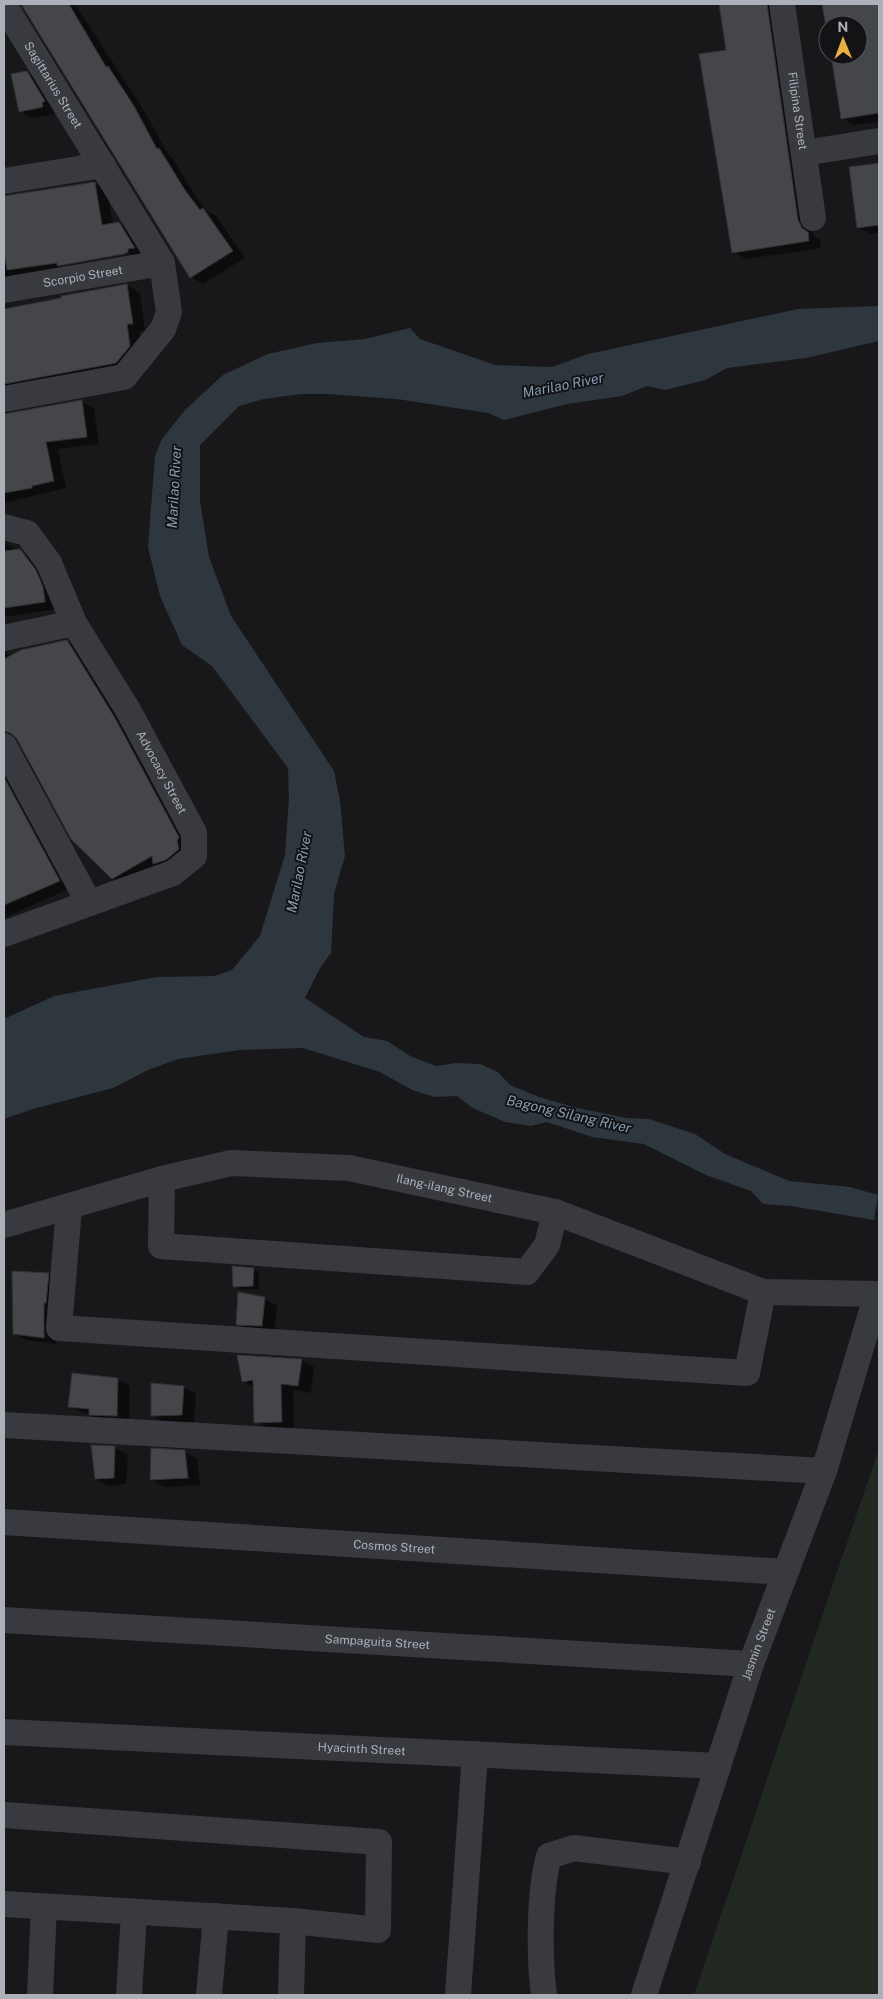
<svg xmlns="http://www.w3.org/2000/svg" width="883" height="1999" font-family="'Public Sans',sans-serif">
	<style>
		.green { fill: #202821 }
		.water { fill: #2f373e }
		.shadow { fill: #0007; fill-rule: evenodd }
		.building { fill: #45464a; stroke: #323236 }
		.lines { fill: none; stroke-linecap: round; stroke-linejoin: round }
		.minor { stroke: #393a3f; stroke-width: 26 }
		.labels { text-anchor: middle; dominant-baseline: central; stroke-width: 4; stroke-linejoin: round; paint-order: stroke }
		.street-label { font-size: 12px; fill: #abb0b9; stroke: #131315 }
		.water-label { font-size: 14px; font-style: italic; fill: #859db2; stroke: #131315 }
	</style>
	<rect width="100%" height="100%" fill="#18181a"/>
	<path class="green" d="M 879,1448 L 879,1995 L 694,1995 Z"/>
	<path class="water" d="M 879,306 L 879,341 L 806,358 L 727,368 L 705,380 L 665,390 L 647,386 L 622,396 L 567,404 L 504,420 L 488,413 L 397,399 L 328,394 L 301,394 L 264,399 L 239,406 L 200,445 L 200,501 L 209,557 L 231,616 L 334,771 L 340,801 L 345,856 L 334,894 L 331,953 L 320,968 L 305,998 L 364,1037 L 387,1041 L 410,1056 L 436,1066 L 456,1063 L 480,1064 L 498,1072 L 510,1085 L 539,1097 L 577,1108 L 627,1118 L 649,1119 L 695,1134 L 725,1154 L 789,1181 L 850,1187 L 878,1195 L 874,1220 L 791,1206 L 763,1204 L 751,1191 L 706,1175 L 644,1144 L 592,1137 L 547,1122 L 531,1126 L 505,1122 L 473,1108 L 457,1096 L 435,1097 L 412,1090 L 380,1072 L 303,1048 L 240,1050 L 178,1059 L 148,1070 L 113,1088 L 33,1109 L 4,1119 L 4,1019 L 54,996 L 157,977 L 215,976 L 232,970 L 260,936 L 285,855 L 289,799 L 288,768 L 212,666 L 182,645 L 160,596 L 148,547 L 155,456 L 162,439 L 185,410 L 223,375 L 268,354 L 317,343 L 365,339 L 410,328 L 420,339 L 495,365 L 552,367 L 588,354 L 798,309 Z"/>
	<path class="shadow" d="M 22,4 L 75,4 L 146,114 L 168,154 L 171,156 L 197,198 L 208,212 L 216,216 L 245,258 L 203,284 L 191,277 Z
		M 720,4 L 780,4 L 810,228 L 814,236 L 820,240 L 821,248 L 746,259 L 734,252 L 728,51 Z
		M 824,4 L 879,4 L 879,122 L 854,125 L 842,118 L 832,55 L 858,55 L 858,25 L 828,25 L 828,30 Z
		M 27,72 L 39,80 L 55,114 L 32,118 L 20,111 Z
		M 879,164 L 879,233 L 870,234 L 858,227 L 850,168 Z
		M 94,183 L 107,190 L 113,225 L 119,224 L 132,231 L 147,255 L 4,290 L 4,197 ZM 129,252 L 130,255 L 60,267 L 58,264 Z
		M 127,285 L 140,293 L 145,330 L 139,331 L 142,353 L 128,370 L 4,399 L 4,306 L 11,309 Z
		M 81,401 L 94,408 L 99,444 L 58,449 L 66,488 L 4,503 L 4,415 Z
		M 4,543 L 32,557 L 57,609 L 4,617 Z
		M 67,641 L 79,648 L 127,726 L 191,856 L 125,885 L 113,878 L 11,702 L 4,698 L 4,654 L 13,655 Z
		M 4,763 L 71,888 L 4,918 L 4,920 L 4,871 L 21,865 L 4,834 Z
		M 254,1269 L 259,1272 L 259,1289 L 240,1290 L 234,1286 Z
		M 48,1274 L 61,1281 L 56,1309 L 56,1344 L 26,1340 L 14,1333 Z
		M 265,1299 L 277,1306 L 274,1333 L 250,1331 L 238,1324 Z
		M 302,1360 L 314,1367 L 311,1393 L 293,1390 L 294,1429 L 268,1429 L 255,1422 L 254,1388 L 243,1381 Z
		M 118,1379 L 130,1386 L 129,1423 L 103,1421 L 70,1407 Z
		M 152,1384 L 184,1387 L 196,1394 L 194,1422 L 164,1423 L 152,1415 Z
		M 92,1446 L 115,1448 L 128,1455 L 126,1484 L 108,1486 L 96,1479 Z
		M 184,1451 L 197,1459 L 200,1485 L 164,1487 L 152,1480 Z"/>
	<path class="building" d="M 21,4 L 69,4 L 106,67 L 108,66 L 134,106 L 157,149 L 159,148 L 185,190 L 200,210 L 203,208 L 233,251 L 190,278 Z
		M 719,4 L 767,4 L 798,220 L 802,228 L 808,232 L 809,241 L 732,253 L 699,54 L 726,50 Z
		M 822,4 L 879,4 L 879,113 L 841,119 L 831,55 L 858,55 L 858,25 L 828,25 L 828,39 Z
		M 27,71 L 45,101 L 42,103 L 43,107 L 19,112 L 11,74 Z
		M 879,163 L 879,225 L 857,228 L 849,167 Z
		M 95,182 L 102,225 L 119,222 L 135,248 L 128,249 L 128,252 L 123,254 L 57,266 L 57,263 L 7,270 L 4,252 L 4,196 Z
		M 127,284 L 133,324 L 127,324 L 130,346 L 116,363 L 4,384 L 4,309 L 61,298 L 61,296 Z
		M 82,400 L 87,437 L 46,442 L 54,481 L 32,486 L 32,488 L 4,493 L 4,414 Z
		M 20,549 L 36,570 L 43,587 L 45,602 L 4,608 L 4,551 Z
		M 67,640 L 115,718 L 179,837 L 177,841 L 179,849 L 166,860 L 153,864 L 152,856 L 112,879 L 71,839 L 17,739 L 11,733 L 4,731 L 4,659 L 21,650 Z
		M 4,777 L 60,881 L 4,905 Z
		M 232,1266 L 254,1268 L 253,1286 L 233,1287 Z
		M 12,1271 L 49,1273 L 46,1303 L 44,1303 L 44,1338 L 13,1334 Z
		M 238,1292 L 265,1297 L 262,1326 L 236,1325 Z
		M 237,1355 L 302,1359 L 298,1386 L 281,1384 L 282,1422 L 254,1423 L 253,1380 L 242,1382 Z
		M 72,1373 L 118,1378 L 117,1416 L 89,1415 L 89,1409 L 68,1407 Z
		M 151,1383 L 184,1386 L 182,1415 L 151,1416 Z
		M 91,1445 L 115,1446 L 114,1478 L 95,1479 Z
		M 151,1448 L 185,1450 L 188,1478 L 150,1480 Z"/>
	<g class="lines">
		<g class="minor">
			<path id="s1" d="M 782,4 L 813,218"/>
			<path id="s2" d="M 4,5 L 162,263 L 169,312 L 163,329 L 124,377 L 4,399"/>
			<path d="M 804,153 L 879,141"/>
			<path d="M 4,181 L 103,165"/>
			<path id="s3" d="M 4,290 L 162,263"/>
			<path id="s4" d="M 4,527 L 27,533 L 49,563 L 74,623 L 128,710 L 194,833 L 194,856 L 173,873 L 4,934"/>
			<path d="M 4,638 L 74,623"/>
			<path d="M 4,746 L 89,903"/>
			<path d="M 162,1179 L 161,1246 L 527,1272 L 547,1245 L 555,1212"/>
			<path d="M 69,1208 L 59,1328 L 747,1373 L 763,1292"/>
			<path id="s5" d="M 4,1225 L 162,1179 L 231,1163 L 349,1168 L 555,1212 L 763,1292 L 879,1294"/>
			<path d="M 4,1425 L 824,1471"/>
			<path id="s6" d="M 4,1522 L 785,1572"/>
			<path id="s7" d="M 4,1620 L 751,1664"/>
			<path id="s8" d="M 4,1732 L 718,1766"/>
			<path d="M 4,1815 L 379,1842 L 378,1930 L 293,1921 L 4,1904"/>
			<path d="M 40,1995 L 44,1907"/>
			<path d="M 129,1995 L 134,1913"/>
			<path d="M 209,1995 L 216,1916"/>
			<path d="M 291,1995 L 293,1921"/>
			<path d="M 458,1995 L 475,1754"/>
			<path d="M 544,1995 C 539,1958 539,1891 549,1856 L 574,1848 L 688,1862"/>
			<path id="s9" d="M 644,1995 L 751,1664 L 824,1471 L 877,1294"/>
		</g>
	</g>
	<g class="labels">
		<g class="street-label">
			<text stroke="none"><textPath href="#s2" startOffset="94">Sagittarius Street</textPath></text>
			<text stroke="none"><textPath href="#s1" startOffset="108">Filipina Street</textPath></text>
			<text stroke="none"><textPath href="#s3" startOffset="80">Scorpio Street</textPath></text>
			<text stroke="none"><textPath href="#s4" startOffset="299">Advocacy Street</textPath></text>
			<text stroke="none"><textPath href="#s5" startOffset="451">Ilang-ilang Street</textPath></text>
			<text stroke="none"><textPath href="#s6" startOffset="391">Cosmos Street</textPath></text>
			<text stroke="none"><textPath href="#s7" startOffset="374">Sampaguita Street</textPath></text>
			<text stroke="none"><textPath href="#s9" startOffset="369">Jasmin Street</textPath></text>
			<text stroke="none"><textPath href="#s8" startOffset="358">Hyacinth Street</textPath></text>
		</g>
		<g class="water-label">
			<text transform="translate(563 385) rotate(-11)">Marilao River</text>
			<text transform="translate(174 487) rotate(-87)">Marilao River</text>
			<text transform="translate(299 872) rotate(-79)">Marilao River</text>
			<text transform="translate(569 1114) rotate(13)">Bagong Silang River</text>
		</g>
	</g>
	<rect width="883" height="1999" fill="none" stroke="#abb0b9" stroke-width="10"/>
	<g transform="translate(843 40) rotate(359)"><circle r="24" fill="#131315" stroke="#505257"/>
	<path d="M0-4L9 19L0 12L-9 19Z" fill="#e8b043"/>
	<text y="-8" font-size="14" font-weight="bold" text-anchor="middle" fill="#abb0b9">N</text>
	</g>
</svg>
